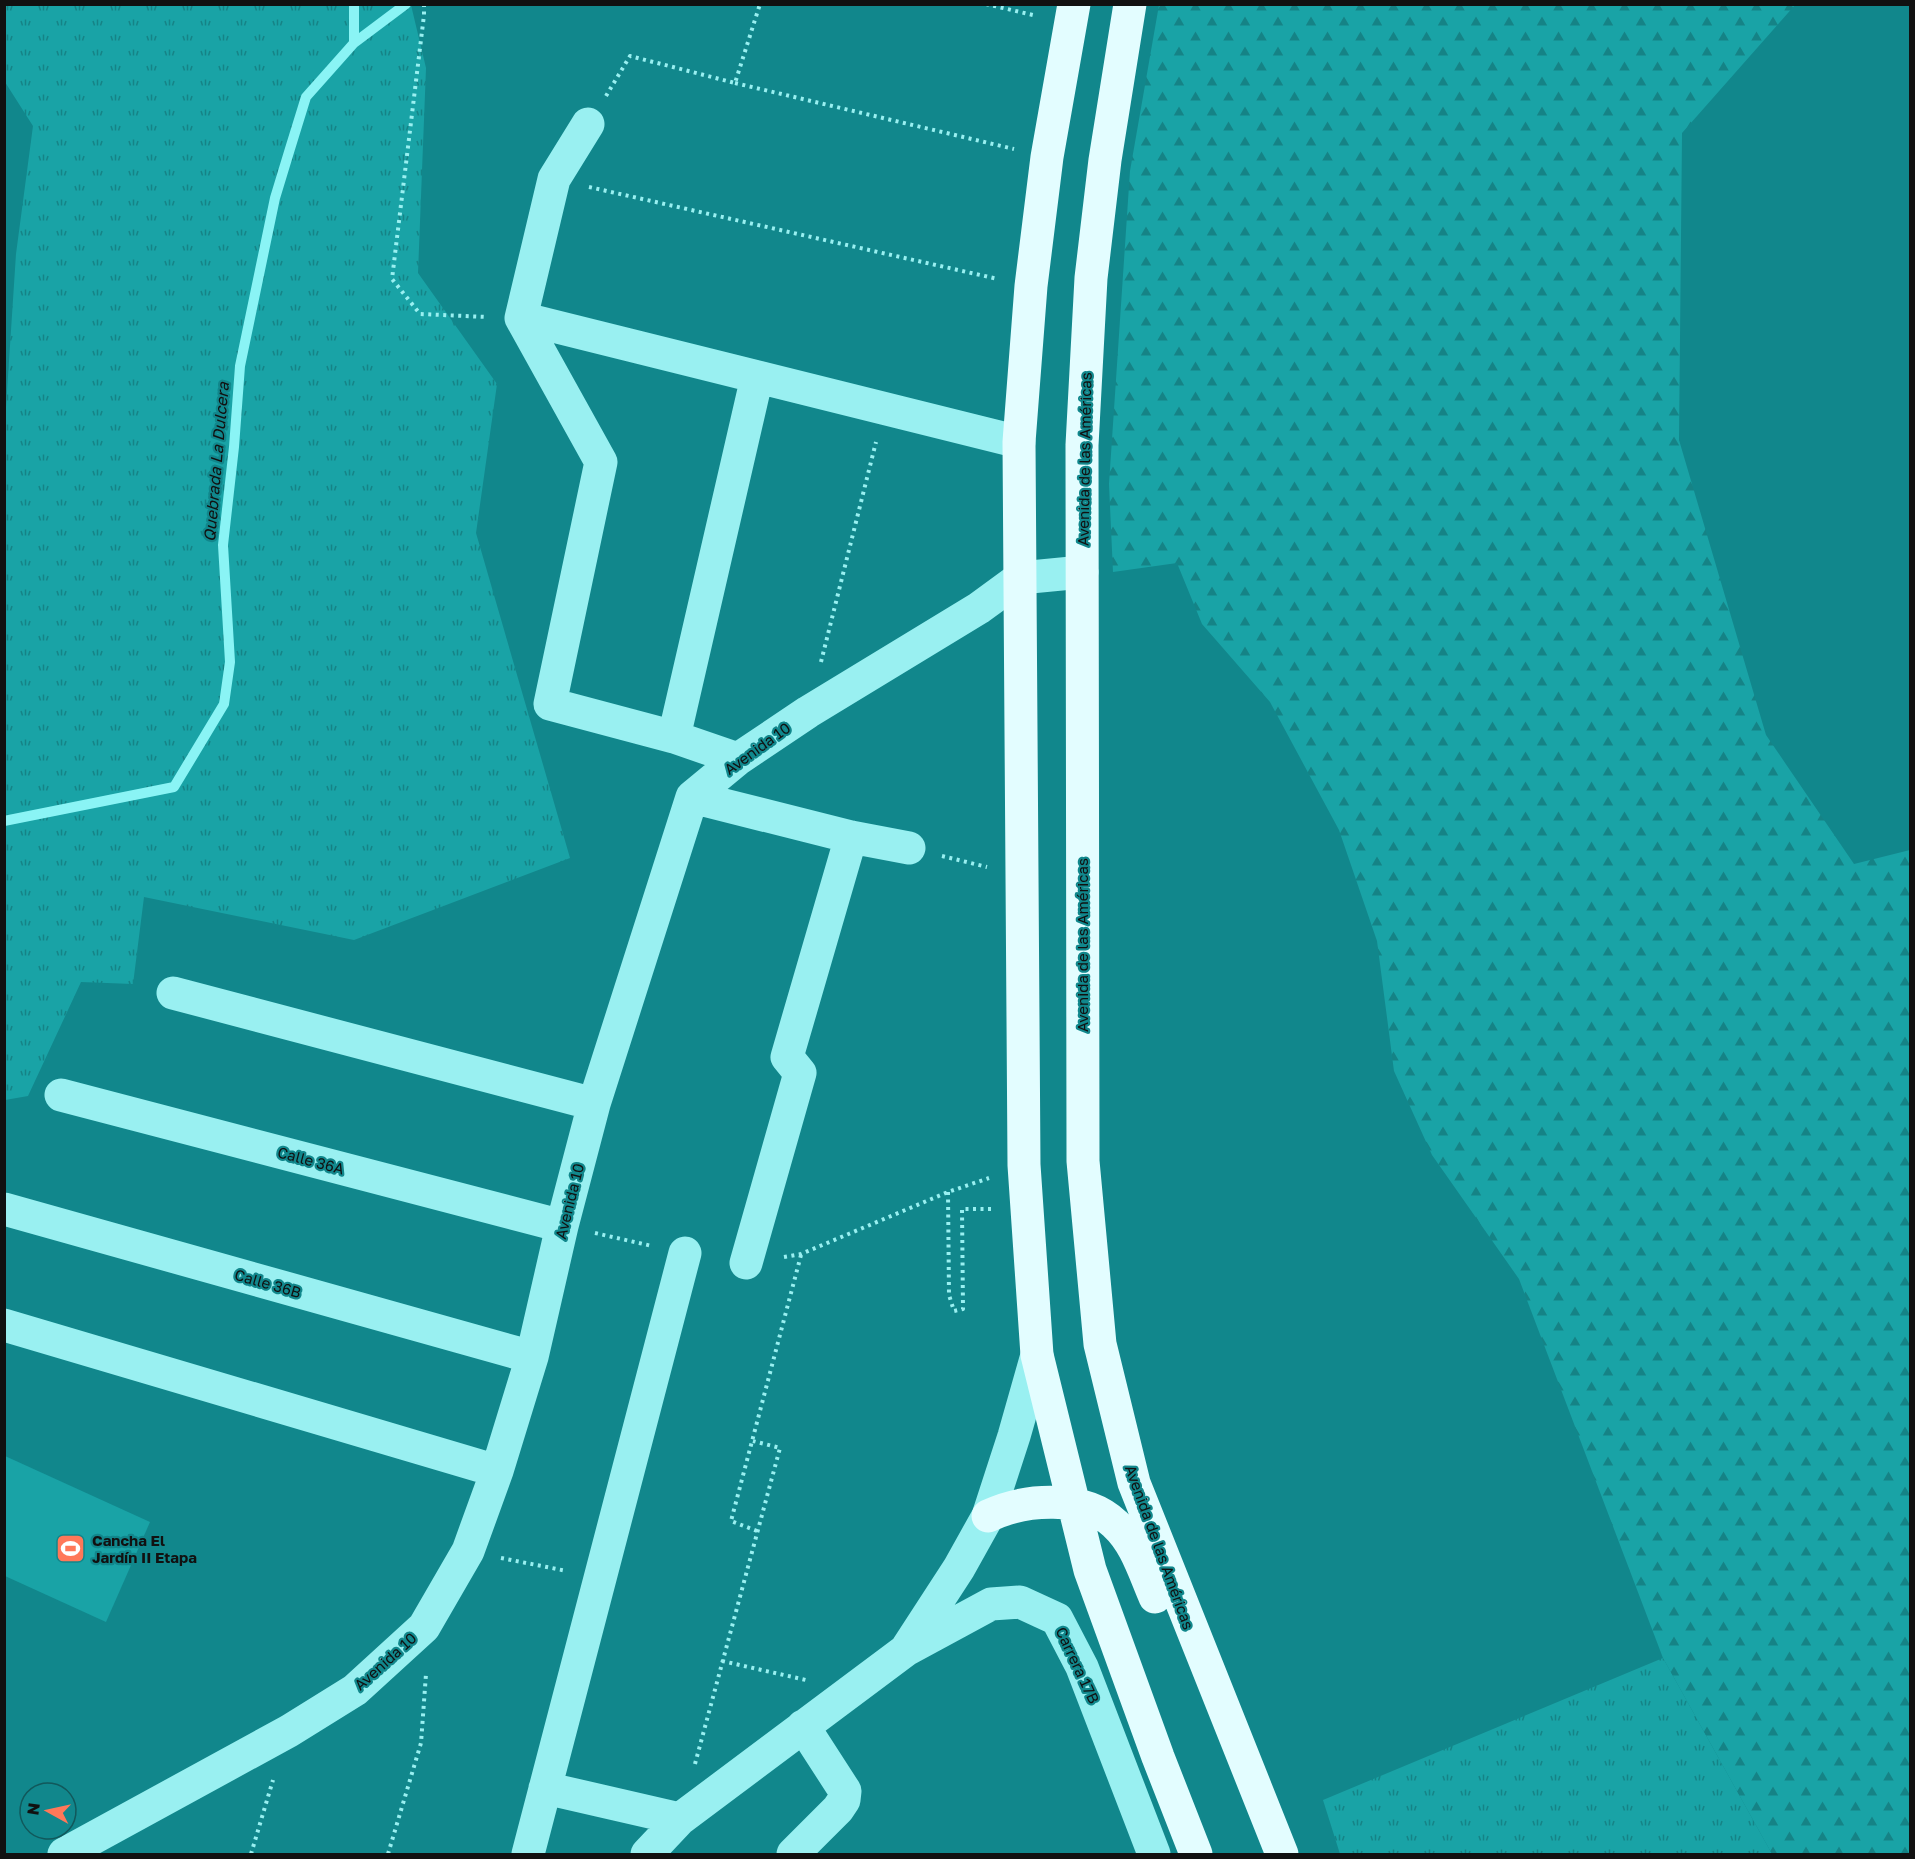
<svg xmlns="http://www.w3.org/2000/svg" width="1915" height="1859" font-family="'Golos Text',sans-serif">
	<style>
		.grass { fill: url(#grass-tufts) }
		.forest { fill: url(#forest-firs) }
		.park { fill: #19a3a6 }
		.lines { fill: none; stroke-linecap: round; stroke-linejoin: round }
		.stream { stroke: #8af4f5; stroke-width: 10 }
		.path { stroke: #99f0f1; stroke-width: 4; stroke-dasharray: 3 4.5; stroke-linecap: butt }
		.minor { stroke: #99f0f1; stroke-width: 33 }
		.major { stroke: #e3fdff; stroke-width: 33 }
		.labels { text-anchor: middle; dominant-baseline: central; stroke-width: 4.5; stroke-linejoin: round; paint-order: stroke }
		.street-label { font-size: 15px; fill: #111; stroke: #11878c }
		.poi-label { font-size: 15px; font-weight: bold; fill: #111; stroke: #11878c; text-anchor: start }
		.water-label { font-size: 16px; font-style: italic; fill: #111; stroke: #11878c }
	</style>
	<defs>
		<pattern id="grass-tufts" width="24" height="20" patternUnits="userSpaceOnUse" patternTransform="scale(1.5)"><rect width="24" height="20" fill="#19a3a6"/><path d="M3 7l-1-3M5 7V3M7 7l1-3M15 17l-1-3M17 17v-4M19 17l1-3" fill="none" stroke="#158386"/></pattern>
		<pattern id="forest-firs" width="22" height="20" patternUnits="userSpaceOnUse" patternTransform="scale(1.5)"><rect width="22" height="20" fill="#19a3a6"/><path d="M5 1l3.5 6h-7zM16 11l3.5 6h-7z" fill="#158386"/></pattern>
	</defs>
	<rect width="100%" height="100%" fill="#11878c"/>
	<path class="grass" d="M 5,4 L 411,5 L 426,68 L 418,273 L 497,384 L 476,533 L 570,858 L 354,940 L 144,897 L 133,984 L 81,982 L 28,1096 L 5,1100 L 4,409 L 6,407 L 16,254 L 33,126 L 5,82 Z
		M 1663,1658 L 1772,1854 L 1340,1854 L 1323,1800 Z"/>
	<path class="forest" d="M 1159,5 L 1795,5 L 1682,133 L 1679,440 L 1766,735 L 1854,864 L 1910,850 L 1910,1854 L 1772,1854 L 1663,1658 L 1519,1279 L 1432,1155 L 1394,1071 L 1377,941 L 1339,830 L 1270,702 L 1202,624 L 1177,563 L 1113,572 L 1109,484 L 1130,171 Z"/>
	<path class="park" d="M 5,1456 L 150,1522 L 106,1622 L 5,1576 Z"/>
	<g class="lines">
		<path class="stream" d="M 354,4 L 354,43
			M 4,821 L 174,787 L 224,704 L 230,662 L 223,545 L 234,447 L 240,366 L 275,198 L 289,152 L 306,97 L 354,43 L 406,4"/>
		<path class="path" d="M 424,4 L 424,15 L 392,279 L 420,314 L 487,317
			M 986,4 L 1037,16
			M 735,83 L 1014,149
			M 606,96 L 630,56 L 735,83 L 760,4
			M 589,187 L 998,279
			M 821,662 L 876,442
			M 942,856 L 987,867
			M 948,1192 L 949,1295 L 954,1311 L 963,1309 L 962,1209 L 993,1209
			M 595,1233 L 652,1246
			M 784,1257 L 801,1254 L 948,1192 L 989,1178
			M 757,1531 L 731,1521 L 801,1255
			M 501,1558 L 567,1571
			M 722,1661 L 806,1680
			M 695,1764 L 780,1448 L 753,1441
			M 251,1854 L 273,1780
			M 388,1854 L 421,1743 L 426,1674"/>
		<path class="minor" d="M 588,124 L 554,179 L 521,318 L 601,462 L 550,704 L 674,737 L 738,759
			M 521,318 L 1019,442
			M 674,737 L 757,377
			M 692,797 L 851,837 L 909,848
			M 173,993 L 594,1104
			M 61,1095 L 562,1226
			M 4,1209 L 532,1357
			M 746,1263 L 800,1073 L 787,1057 L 851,837
			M 4,1325 L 497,1471
			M 907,1648 L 959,1568 L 988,1516 L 1014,1436 L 1037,1355
			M 545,1788 L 680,1819
			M 64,1854 L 289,1731 L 355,1690 L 424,1627 L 468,1551 L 497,1471 L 532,1357 L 562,1226 L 594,1104 L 692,797 L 738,759 L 808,712 L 979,608 L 1020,578 L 1082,572
			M 528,1854 L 685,1253
			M 647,1854 L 680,1819 L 906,1650 L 991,1604 L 1020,1602 L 1057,1619 L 1082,1667 L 1154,1854
			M 793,1854 L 838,1809 L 844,1800 L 845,1791 L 803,1726"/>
		<path class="major" d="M 1074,4 L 1047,157 L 1031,286 L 1019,442 L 1024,1165 L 1037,1355 L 1090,1570 L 1158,1757 L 1196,1854
			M 1130,4 L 1105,160 L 1091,278 L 1082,445 L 1083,1161 L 1100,1344 L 1134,1483 L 1282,1854
			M 988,1516 C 1024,1499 1084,1494 1115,1524 C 1136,1543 1144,1572 1155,1597"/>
	</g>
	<defs>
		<symbol id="stadium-square" viewBox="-11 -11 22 22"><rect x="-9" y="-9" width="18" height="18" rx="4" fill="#ff7859" stroke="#11878c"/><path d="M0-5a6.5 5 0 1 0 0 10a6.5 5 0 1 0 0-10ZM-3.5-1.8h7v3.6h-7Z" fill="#fff"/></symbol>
	</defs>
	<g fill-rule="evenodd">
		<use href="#stadium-square" x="54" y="1532" width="33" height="33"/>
	</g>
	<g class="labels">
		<g class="street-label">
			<text transform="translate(1084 459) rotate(-89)">Avenida de las Américas</text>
			<text transform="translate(757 748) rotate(-36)">Avenida 10</text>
			<text transform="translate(1082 945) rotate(-90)">Avenida de las Américas</text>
			<text transform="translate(311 1160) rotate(15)">Calle 36A</text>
			<text transform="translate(569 1201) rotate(-76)">Avenida 10</text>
			<text transform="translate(268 1283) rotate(16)">Calle 36B</text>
			<text transform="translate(1160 1547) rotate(70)">Avenida de las Américas</text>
			<text transform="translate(385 1661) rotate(-42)">Avenida 10</text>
			<text transform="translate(1078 1665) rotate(65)">Carrera 17B</text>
		</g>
		<g class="poi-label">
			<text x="92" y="1540">Cancha El<tspan x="92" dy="17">Jardín II Etapa</tspan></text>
		</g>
		<g class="water-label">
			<text transform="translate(216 462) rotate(-85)">Quebrada La Dulcera</text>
		</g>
	</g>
	<rect width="1915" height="1859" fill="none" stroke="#111111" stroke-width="12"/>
	<g transform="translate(48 1811) rotate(278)"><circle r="28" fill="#11878c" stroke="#11585b" stroke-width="1.5"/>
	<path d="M0-4.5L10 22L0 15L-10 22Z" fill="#ff7859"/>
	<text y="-9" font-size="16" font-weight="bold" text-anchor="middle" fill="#111111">N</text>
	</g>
</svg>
